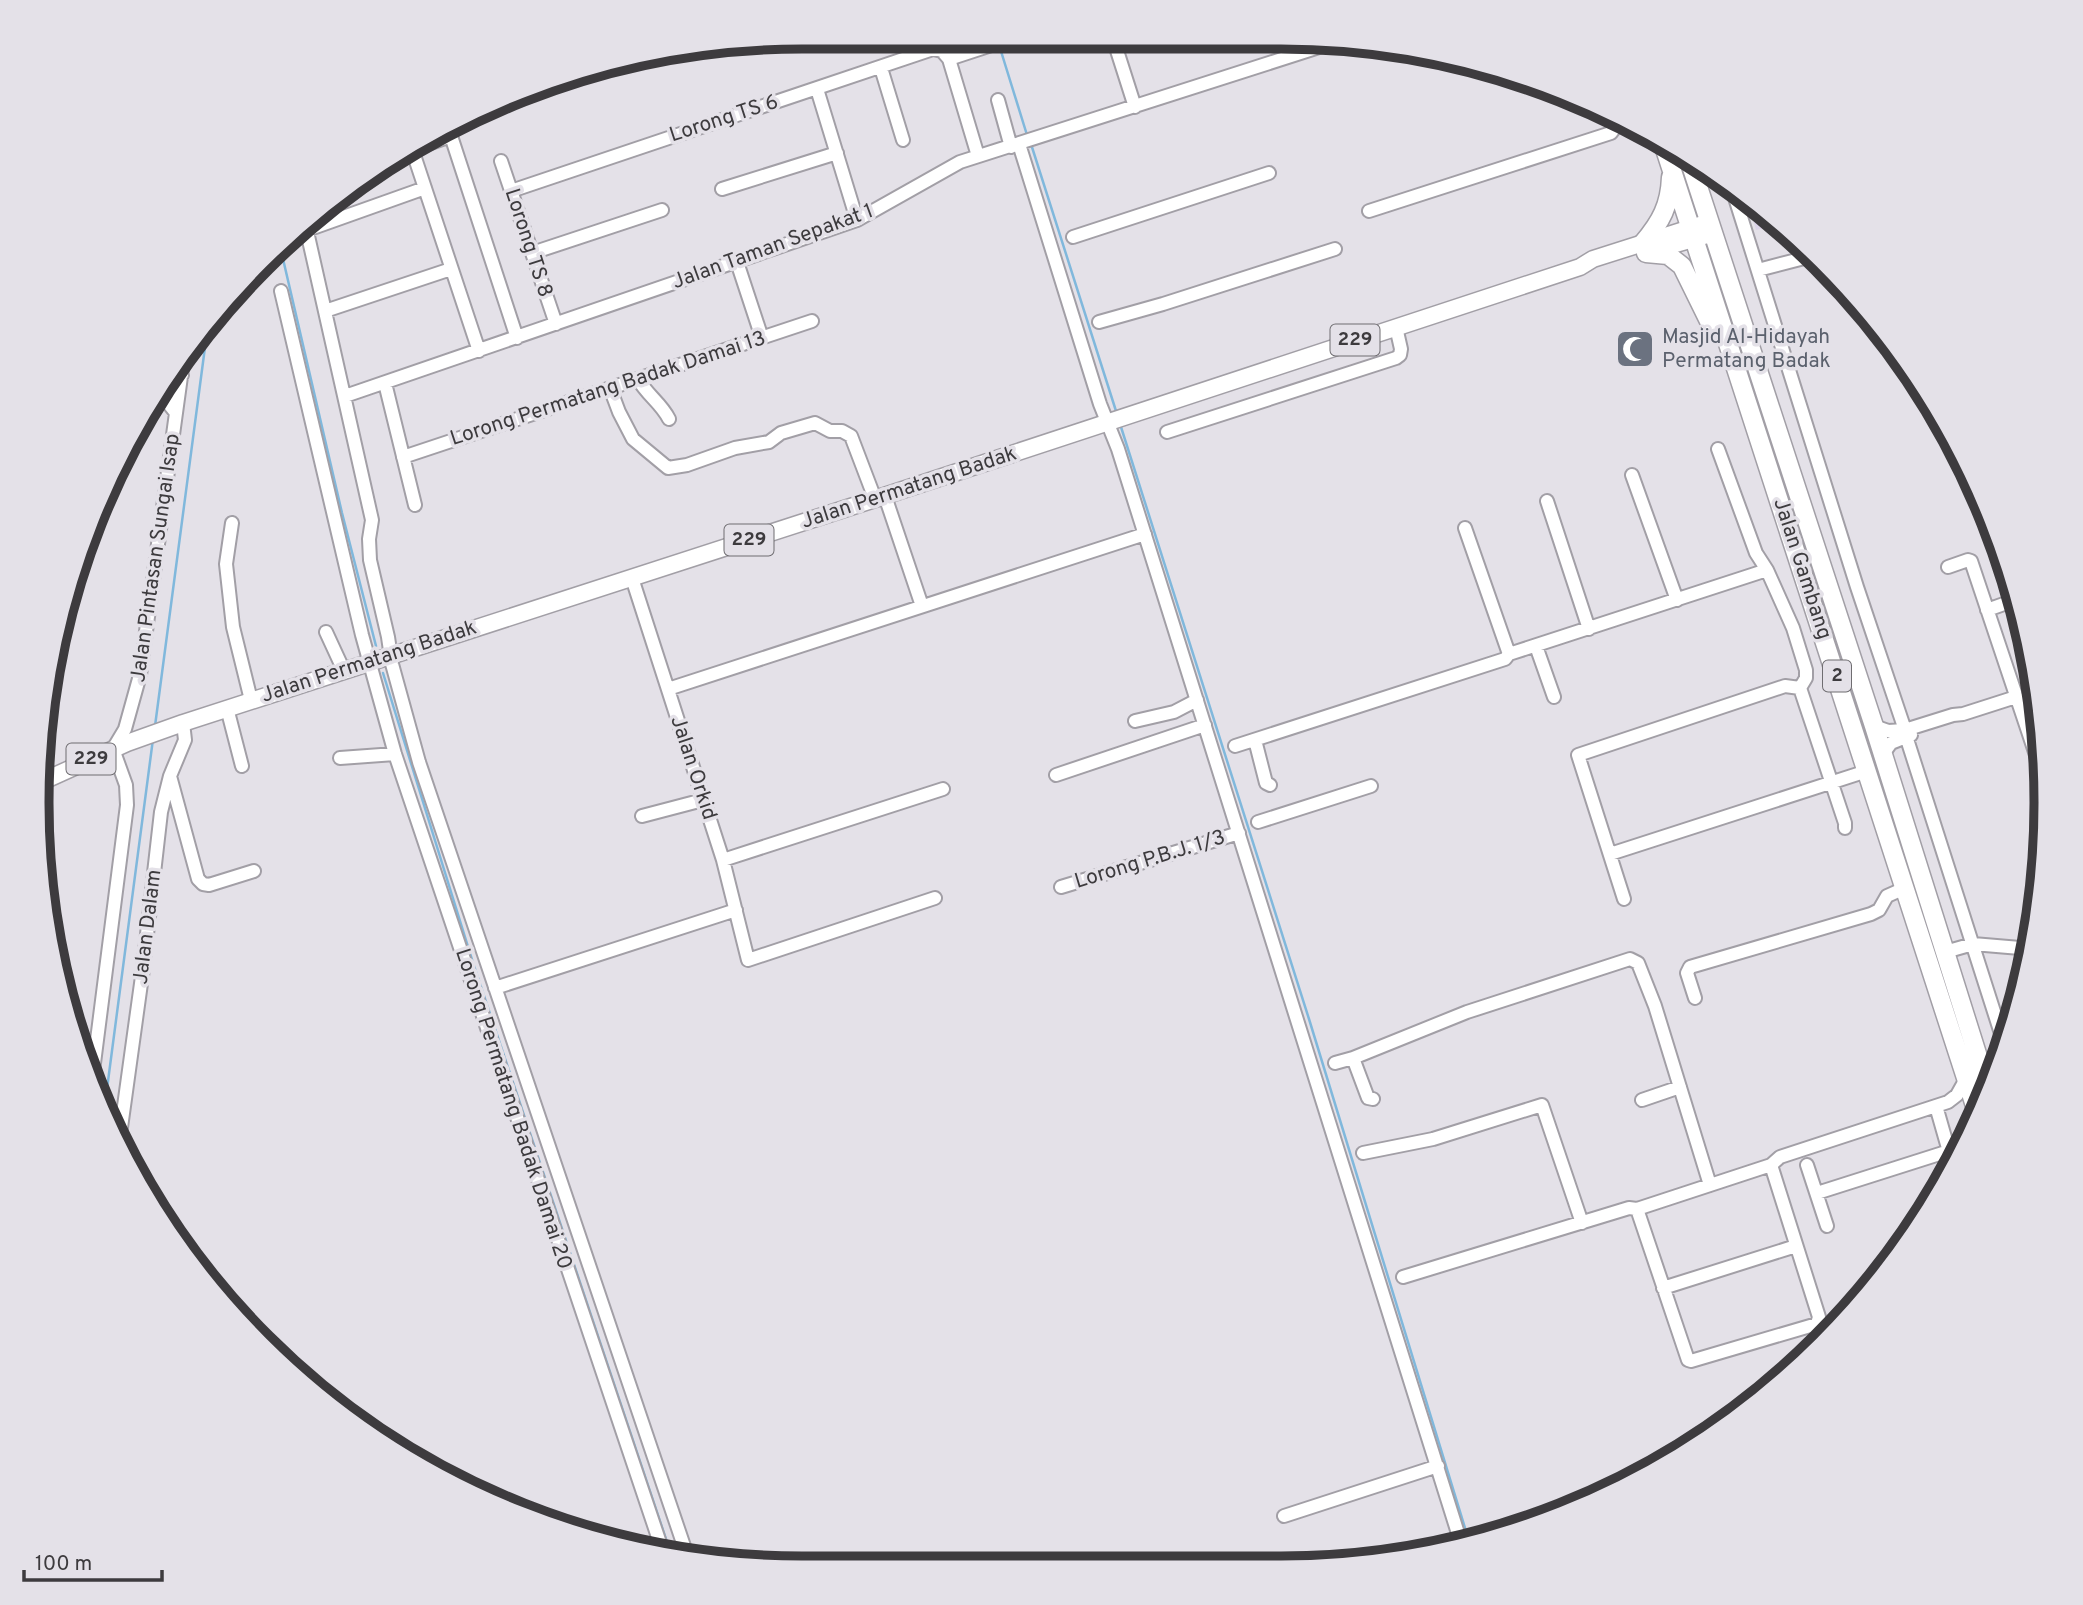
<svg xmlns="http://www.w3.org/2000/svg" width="2083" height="1605" font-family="Overpass,sans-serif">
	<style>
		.education { fill: #dcd4ea }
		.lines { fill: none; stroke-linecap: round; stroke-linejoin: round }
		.stream { stroke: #80b8dc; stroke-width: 2.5 }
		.minor-casing { stroke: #a29fa6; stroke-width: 16 }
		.major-casing { stroke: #a29fa6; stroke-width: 19 }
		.highway-casing { stroke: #a29fa6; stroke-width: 21 }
		.minor { stroke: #fff; stroke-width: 12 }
		.major { stroke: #fff; stroke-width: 16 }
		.highway { stroke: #fff; stroke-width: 18 }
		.labels { text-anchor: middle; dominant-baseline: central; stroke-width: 7; stroke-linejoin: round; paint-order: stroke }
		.shield { fill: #e4e1e8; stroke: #6f6d71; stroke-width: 2 }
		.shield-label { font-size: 19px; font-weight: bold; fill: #3d3b3e }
		.street-label { font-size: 21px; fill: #3d3b3e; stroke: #e4e1e8 }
		.worship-label { font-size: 21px; fill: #5b616d; stroke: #e4e1e8; text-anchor: start }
		.rim { fill: none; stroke: #3d3b3e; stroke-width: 9 }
	</style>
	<rect width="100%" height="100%" fill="#e4e1e8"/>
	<path class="education" d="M 1746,195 L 1778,225 L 1756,230 Z"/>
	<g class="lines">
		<path class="stream" d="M 1000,48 L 1027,135
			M 1031,144 L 1116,411
			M 280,246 L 342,513 L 376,646
			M 1121,427 L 1309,1019 L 1469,1541
			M 383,673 L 474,966 L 671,1554
			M 155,726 L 207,332
			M 105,1104 L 153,739"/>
		<defs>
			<path id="minor" d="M 1113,38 L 1135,107
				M 949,59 L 1013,38
				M 881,68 L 903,140
				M 817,89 L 857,220
				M 998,100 L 1011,147
				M 1019,144 L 1100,404 L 1118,449 L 1461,1543
				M 412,149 L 479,351
				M 402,153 L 451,136 L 517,338
				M 501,161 L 556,324
				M 1731,185 L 1857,587 L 1905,730
				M 722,189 L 837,153
				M 511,191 L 933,49 L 942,51 L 949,59 L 978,156
				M 1369,211 L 1611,133 L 1614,129 L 1610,112
				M 306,227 L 372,520 L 369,539 L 370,560 L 388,637 L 392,664 L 419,762 L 688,1558
				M 307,230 L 425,188
				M 1073,237 L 1269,173
				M 532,253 L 662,210
				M 737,262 L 762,338
				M 1758,270 L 1812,256
				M 281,291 L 362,635 L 395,754 L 663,1552
				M 325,311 L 451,269
				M 1099,322 L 1163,304 L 1335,249
				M 638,379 C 647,395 661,403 669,419
				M 385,383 L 415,505
				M 164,388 L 182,375
				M 610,388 L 619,412 L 633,439 L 668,468 L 687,465 L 735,448 L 769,442 L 781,433 L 815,423 L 830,431 L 842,431 L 851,436 L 875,499
				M 159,395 L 164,398 L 176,413
				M 345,396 L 857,220 L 960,162 L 1341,40
				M 1167,432 L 1396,358 L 1400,355 L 1401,349 L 1396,327
				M 1718,449 L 1756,553 L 1767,570 L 1793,628 L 1806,670 L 1806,678 L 1800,688
				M 403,457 L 812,321
				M 1632,475 L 1677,600
				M 885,496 L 922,606
				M 1547,501 L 1589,629
				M 232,523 L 226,564 L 233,627 L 251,700
				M 1465,528 L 1509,654
				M 1948,567 L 1968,560 L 1971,561 L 2044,779
				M 632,578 L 723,860 L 748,960 L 935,898
				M 1987,610 L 2015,600
				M 326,632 L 344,671
				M 1536,646 L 1554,697
				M 668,689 L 1145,534
				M 227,708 L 242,766
				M 1135,721 L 1174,712 L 1197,700
				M 1874,726 L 1888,731 L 1905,730 L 1953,715 L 1963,714 L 2016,697
				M 1906,736 L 2004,1043
				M 1255,740 L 1266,783 L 1270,785
				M 1235,746 L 1505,659 L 1509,654 L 1767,570
				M 1883,754 L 1891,743 L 1911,735
				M 340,758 L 395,754
				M 1056,775 L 1205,725
				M 170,776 L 198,879 L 203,884 L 209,885 L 254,871
				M 642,816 L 703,800
				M 1258,822 L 1371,786
				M 1610,854 L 1867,771
				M 723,860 L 943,789
				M 1061,887 L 1239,833
				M 1624,899 L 1578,755 L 1785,686 L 1800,688 L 1845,823 L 1845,828
				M 1945,952 L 1973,944 L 2032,949
				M 495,988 L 736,910
				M 1695,998 L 1687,973 L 1690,967 L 1871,914 L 1879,910 L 1887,896 L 1905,888
				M 1353,1058 L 1368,1098 L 1373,1099
				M 1335,1063 L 1353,1058 L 1467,1012 L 1630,959 L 1638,963 L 1655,1006 L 1710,1185
				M 92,1079 L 127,805 L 126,785 L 113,749 L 125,729 L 140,675 L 183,362
				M 1642,1100 L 1680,1087
				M 1936,1106 L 1952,1162
				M 120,1135 L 143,969 L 161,812 L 170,776 L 185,740 L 183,723
				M 1363,1153 L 1433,1139 L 1542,1105 L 1582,1223
				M 1807,1165 L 1827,1226
				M 1817,1193 L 1949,1151
				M 1637,1209 L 1688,1360 L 1691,1361 L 1817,1324 L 1819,1317 L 1771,1165
				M 1403,1277 L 1629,1208 L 1637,1209 L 1771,1165 L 1780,1157 L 1948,1102 L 1957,1095 L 1966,1079
				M 1663,1288 L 1796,1246
				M 1284,1516 L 1438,1466"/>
			<path id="major" d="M 1651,251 L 1707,235
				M 41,782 L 127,743 L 183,723 L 875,499 L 1580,267 L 1593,259 L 1709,222"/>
			<path id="highway" d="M 1663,143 L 1978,1115
				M 1689,159 L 1874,726 L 1989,1092
				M 1643,243 C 1661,222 1670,205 1671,177
				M 1646,253 L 1668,255 L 1682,266 L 1713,329"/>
		</defs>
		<use href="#minor" class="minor-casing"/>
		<use href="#major" class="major-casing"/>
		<use href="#highway" class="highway-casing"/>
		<use href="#minor" class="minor"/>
		<use href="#major" class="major"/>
		<use href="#highway" class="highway"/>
	</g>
	<defs>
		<symbol id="mosque-square" viewBox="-11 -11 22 22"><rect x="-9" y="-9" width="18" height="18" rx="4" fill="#6b7280" stroke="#e4e1e8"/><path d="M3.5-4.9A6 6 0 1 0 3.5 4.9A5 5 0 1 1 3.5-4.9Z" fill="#fff"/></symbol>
	</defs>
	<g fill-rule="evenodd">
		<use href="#mosque-square" x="1613" y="327" width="44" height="44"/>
	</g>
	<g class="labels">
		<g class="shield">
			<rect x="1330.5" y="324.5" width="49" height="31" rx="5"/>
			<rect x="724.5" y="524.5" width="49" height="31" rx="5"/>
			<rect x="1823" y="660.5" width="28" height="31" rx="5"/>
			<rect x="66.5" y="743.5" width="49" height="31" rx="5"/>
		</g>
		<g class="shield-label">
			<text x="1355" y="340">229</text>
			<text x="749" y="540">229</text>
			<text x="1837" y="676">2</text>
			<text x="91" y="759">229</text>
		</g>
		<g class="street-label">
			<text transform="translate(724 119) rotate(-18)">Lorong TS 6</text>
			<text transform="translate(528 243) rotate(72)">Lorong TS 8</text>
			<text transform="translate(773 247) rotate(-20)">Jalan Taman Sepakat 1</text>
			<text transform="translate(608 389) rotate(-18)">Lorong Permatang Badak Damai 13</text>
			<text transform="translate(909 488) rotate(-18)">Jalan Permatang Badak</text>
			<text transform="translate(156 558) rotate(-82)">Jalan Pintasan Sungai Isap</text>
			<text transform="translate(1802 569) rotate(72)">Jalan Gambang</text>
			<text transform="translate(369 662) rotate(-18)">Jalan Permatang Badak</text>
			<text transform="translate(693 768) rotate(72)">Jalan Orkid</text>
			<text transform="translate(1150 860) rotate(-17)">Lorong P.B.J. 1/3</text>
			<text transform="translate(148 927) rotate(-83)">Jalan Dalam</text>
			<text transform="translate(513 1109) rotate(72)">Lorong Permatang Badak Damai 20</text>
		</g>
		<g class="worship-label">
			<text x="1662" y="337">Masjid Al-Hidayah<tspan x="1662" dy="24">Permatang Badak</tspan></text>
		</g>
	</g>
	<path d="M0 0H2083V1605H0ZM802 49H1281A753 753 0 0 1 2034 802V803A753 753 0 0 1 1281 1556H802A753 753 0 0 1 49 803V802A753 753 0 0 1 802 49Z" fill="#e4e1e8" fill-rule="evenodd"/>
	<path class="rim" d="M802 49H1281A753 753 0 0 1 2034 802V803A753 753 0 0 1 1281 1556H802A753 753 0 0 1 49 803V802A753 753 0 0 1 802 49Z"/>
	<path d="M24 1570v10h138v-10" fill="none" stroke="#3d3b3e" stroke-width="3.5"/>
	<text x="35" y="1570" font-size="21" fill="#3d3b3e" stroke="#e4e1e8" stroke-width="5" paint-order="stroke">100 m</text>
</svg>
